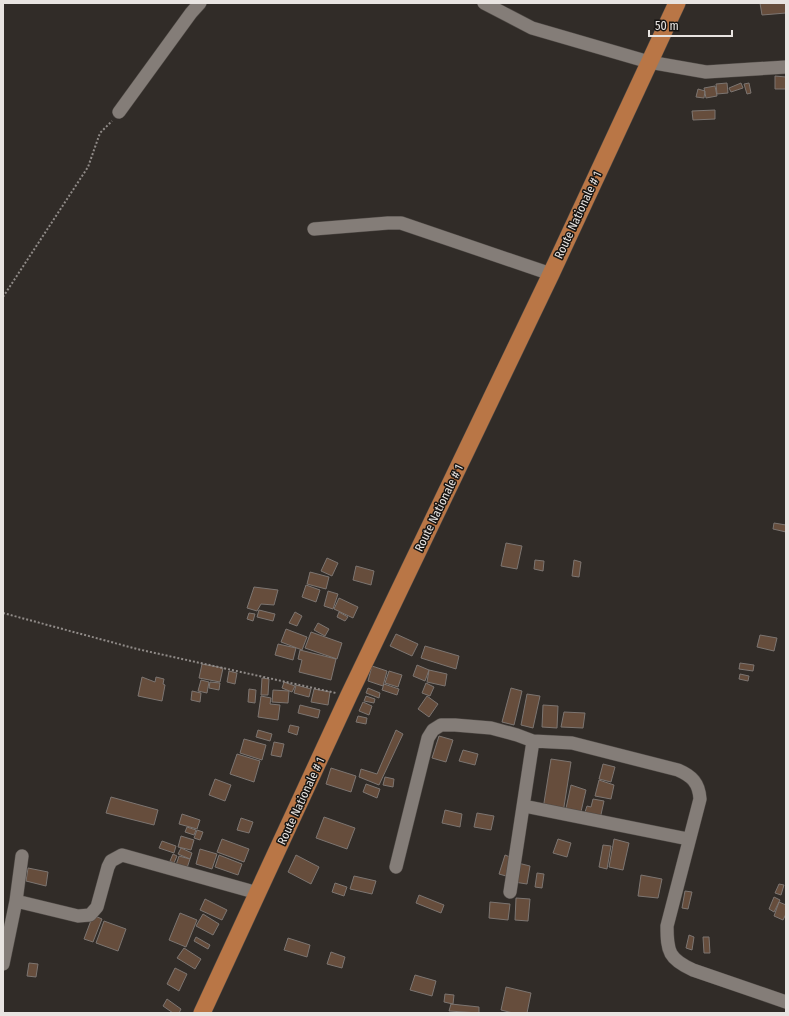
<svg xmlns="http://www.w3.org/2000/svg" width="789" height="1016" font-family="'Fira Sans Condensed',sans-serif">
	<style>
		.building { fill: #664d3c; stroke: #7c7571 }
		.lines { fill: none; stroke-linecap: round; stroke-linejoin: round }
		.minor-casing { stroke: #4f4a46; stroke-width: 14 }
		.major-casing { stroke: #4f4a46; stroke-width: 18 }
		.path { stroke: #908b88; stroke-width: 2; stroke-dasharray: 2 2; stroke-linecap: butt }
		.minor { stroke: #847d78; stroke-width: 13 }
		.major { stroke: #b97646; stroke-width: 17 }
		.labels { text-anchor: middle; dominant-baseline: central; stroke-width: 3; stroke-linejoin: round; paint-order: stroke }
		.street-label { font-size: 12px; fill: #e8e4e1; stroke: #171513 }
	</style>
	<rect width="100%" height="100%" fill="#312c28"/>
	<path class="building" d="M 760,3 L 786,3 L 786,13 L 762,15 Z
		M 775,76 L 786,77 L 786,89 L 775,89 Z
		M 727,83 L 728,93 L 717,94 L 716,84 Z
		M 741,83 L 743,88 L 731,92 L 729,88 Z
		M 749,83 L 751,93 L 747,94 L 744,84 Z
		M 715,86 L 717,96 L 706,98 L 704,88 Z
		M 698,89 L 705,91 L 704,98 L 696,97 Z
		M 715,110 L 715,119 L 693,120 L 692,111 Z
		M 774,523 L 786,525 L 786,532 L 773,529 Z
		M 506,543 L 522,546 L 517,569 L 501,566 Z
		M 327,558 L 338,563 L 332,576 L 321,571 Z
		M 535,560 L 544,561 L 543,571 L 534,569 Z
		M 574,560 L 581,562 L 579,577 L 572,576 Z
		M 356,566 L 374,571 L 371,585 L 353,580 Z
		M 310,572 L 329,577 L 326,589 L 307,584 Z
		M 306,585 L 320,590 L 316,602 L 302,597 Z
		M 254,587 L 278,590 L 274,605 L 261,604 L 257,611 L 247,608 Z
		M 328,591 L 338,594 L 333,609 L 324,606 Z
		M 339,598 L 358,607 L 353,618 L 334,609 Z
		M 259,610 L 275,614 L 273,621 L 257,617 Z
		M 295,612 L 302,616 L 297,626 L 289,623 Z
		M 339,612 L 348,617 L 345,621 L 337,617 Z
		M 249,613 L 255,614 L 253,621 L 247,619 Z
		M 318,623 L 329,629 L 325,636 L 314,630 Z
		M 286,629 L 307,637 L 302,650 L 281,642 Z
		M 311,632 L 342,643 L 337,659 L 305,648 Z
		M 396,634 L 418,644 L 412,656 L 390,646 Z
		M 760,635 L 777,638 L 774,651 L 757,647 Z
		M 278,644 L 296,648 L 293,660 L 275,655 Z
		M 425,646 L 459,656 L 456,669 L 421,658 Z
		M 300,650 L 336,659 L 331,680 L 299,672 L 302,660 L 298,659 Z
		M 740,663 L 754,665 L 753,671 L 739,669 Z
		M 202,664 L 223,668 L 220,682 L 199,678 Z
		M 417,665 L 429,670 L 425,681 L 413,676 Z
		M 372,666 L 387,671 L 383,686 L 368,681 Z
		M 429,670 L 447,674 L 445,686 L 427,682 Z
		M 229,671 L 237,673 L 235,684 L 227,682 Z
		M 389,671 L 402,675 L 398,687 L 385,683 Z
		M 740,674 L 749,676 L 748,681 L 739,679 Z
		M 142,677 L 155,682 L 156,677 L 164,679 L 163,684 L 165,685 L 162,701 L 138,696 Z
		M 262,678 L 269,679 L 268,695 L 261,695 Z
		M 201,680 L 209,682 L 207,693 L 198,691 Z
		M 210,682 L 220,683 L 219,690 L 209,688 Z
		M 284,682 L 295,686 L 292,692 L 282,688 Z
		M 426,683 L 434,687 L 430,696 L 422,693 Z
		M 384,684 L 399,689 L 397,695 L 382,690 Z
		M 296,685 L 311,689 L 309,697 L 294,693 Z
		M 368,688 L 380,693 L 379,698 L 366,693 Z
		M 511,688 L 522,691 L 514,725 L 502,722 Z
		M 249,689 L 256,690 L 255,703 L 248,702 Z
		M 314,689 L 330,692 L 328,705 L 311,702 Z
		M 273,690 L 289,691 L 288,703 L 272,702 Z
		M 192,691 L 201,693 L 200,702 L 191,700 Z
		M 527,694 L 540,696 L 533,728 L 521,725 Z
		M 261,696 L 271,698 L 270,704 L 280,705 L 278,720 L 258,717 Z
		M 366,696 L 375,699 L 374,703 L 364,701 Z
		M 427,696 L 438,704 L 429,717 L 418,709 Z
		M 363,702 L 372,706 L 369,715 L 359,711 Z
		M 300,705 L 320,710 L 318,718 L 298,713 Z
		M 543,705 L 558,706 L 557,728 L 542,727 Z
		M 564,712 L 585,713 L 583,728 L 561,727 Z
		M 358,716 L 367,718 L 366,724 L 356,722 Z
		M 290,725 L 299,727 L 297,735 L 288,732 Z
		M 258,730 L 272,734 L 270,741 L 256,737 Z
		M 396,730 L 403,734 L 379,785 L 359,777 L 361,769 L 377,774 Z
		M 439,736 L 453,740 L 446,762 L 432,758 Z
		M 244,739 L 266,745 L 262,760 L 240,753 Z
		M 274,742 L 284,744 L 281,757 L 271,755 Z
		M 463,750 L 478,754 L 475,765 L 459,761 Z
		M 237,754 L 260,761 L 254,782 L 230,774 Z
		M 551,759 L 571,762 L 563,813 L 543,809 Z
		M 603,764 L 615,767 L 611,782 L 599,779 Z
		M 331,768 L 356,776 L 351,792 L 326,784 Z
		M 385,777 L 394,779 L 393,787 L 383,785 Z
		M 215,779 L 231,785 L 225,801 L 209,795 Z
		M 599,780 L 614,785 L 611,799 L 595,796 Z
		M 366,784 L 380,789 L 377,798 L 363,792 Z
		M 571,785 L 586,790 L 580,816 L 565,813 Z
		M 111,797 L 158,810 L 154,825 L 106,813 Z
		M 593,799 L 604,801 L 600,819 L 584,815 L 587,806 L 591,807 Z
		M 445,810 L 462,814 L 460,827 L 442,823 Z
		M 477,813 L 494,816 L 491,830 L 474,827 Z
		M 182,814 L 200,820 L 197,829 L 179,824 Z
		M 324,817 L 355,828 L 347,849 L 316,838 Z
		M 241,818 L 253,822 L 249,833 L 237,830 Z
		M 187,827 L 196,830 L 194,835 L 185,832 Z
		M 197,830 L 203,832 L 200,840 L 194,838 Z
		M 181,836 L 194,840 L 191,850 L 178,847 Z
		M 222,839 L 249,849 L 244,862 L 217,852 Z
		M 558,839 L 571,843 L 567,857 L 553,853 Z
		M 614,839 L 629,843 L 623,870 L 609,867 Z
		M 162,841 L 176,846 L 174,853 L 159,848 Z
		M 603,845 L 611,846 L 607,869 L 599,867 Z
		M 181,848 L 192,853 L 190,859 L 178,854 Z
		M 200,849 L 217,854 L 212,869 L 196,864 Z
		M 173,854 L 177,856 L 174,863 L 170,861 Z
		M 219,855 L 242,864 L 238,875 L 215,867 Z
		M 296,855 L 319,867 L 311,884 L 288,872 Z
		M 505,855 L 510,857 L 506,876 L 499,874 Z
		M 179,856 L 190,859 L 186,871 L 175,868 Z
		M 518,863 L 530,866 L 527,884 L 514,882 Z
		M 28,868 L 48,872 L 46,886 L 26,881 Z
		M 537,873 L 544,874 L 542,888 L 535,887 Z
		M 641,875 L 662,879 L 658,898 L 638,896 Z
		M 354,876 L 376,881 L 372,894 L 350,889 Z
		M 335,883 L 347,887 L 344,896 L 332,892 Z
		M 779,884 L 784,885 L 781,895 L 775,893 Z
		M 685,891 L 692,892 L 688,909 L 682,908 Z
		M 419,895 L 444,905 L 441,913 L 416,903 Z
		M 774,897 L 780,900 L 774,912 L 769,909 Z
		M 516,898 L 530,899 L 528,921 L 515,920 Z
		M 205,899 L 227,910 L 222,920 L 200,910 Z
		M 490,902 L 510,904 L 508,920 L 489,918 Z
		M 779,902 L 786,905 L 786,914 L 783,920 L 774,916 Z
		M 180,913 L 197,920 L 186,947 L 169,940 Z
		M 203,914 L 219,924 L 213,935 L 196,926 Z
		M 93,915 L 102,919 L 93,942 L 84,939 Z
		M 104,921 L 126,929 L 118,951 L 96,943 Z
		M 689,935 L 694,937 L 692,950 L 686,948 Z
		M 196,937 L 210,945 L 208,949 L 194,941 Z
		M 703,937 L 709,937 L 710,953 L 704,953 Z
		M 288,938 L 310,945 L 307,957 L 284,950 Z
		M 184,948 L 201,959 L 195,969 L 177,958 Z
		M 331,952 L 345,957 L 342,968 L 327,964 Z
		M 29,963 L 38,964 L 36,977 L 27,976 Z
		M 175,968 L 187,974 L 179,991 L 167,984 Z
		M 415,975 L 436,981 L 432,996 L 410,990 Z
		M 506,987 L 531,993 L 527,1013 L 513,1013 L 501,1010 Z
		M 445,994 L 454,995 L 453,1004 L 444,1002 Z
		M 167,999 L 181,1009 L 179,1013 L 173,1013 L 163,1006 Z
		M 451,1004 L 479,1007 L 479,1013 L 449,1011 Z"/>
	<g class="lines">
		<defs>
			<path id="minor" d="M 484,3 L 532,28 L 649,62 L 706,72 L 786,67
				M 119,112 L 191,13 L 200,3
				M 314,229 L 388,223 L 401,223 L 551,274
				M 524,806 L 688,839
				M 396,867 L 428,738 L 433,730 L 441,725 L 455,725 L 491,728 L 517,735 L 533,741 L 572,743 L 678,770 C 692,776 699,783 700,799 L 667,926 C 667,952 669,959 693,970 L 786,1002
				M 510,892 L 533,741
				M 16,901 L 22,856
				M 3,964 L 16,901 L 78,916 L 90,915 L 97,907 L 108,867 L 111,861 L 122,855 L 258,893"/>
			<path id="major" d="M 202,1013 L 349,695 L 551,274 L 677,3"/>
		</defs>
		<use href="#minor" class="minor-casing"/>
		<use href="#major" class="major-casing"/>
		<path class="path" d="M 3,297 L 88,167 L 100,133 L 112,121
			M 3,613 L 137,649 L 336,693"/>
		<use href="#minor" class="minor"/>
		<use href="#major" class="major"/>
	</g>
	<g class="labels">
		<g class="street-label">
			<text transform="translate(578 215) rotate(-65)">Route Nationale # 1</text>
			<text transform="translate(439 508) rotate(-64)">Route Nationale # 1</text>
			<text transform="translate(301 801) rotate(-65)">Route Nationale # 1</text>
		</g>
	</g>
	<rect width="789" height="1016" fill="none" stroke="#e8e4e1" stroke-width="8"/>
	<path d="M649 30v6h83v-6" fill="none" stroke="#e8e4e1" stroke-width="2"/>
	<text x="655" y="30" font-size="12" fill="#e8e4e1" stroke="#171513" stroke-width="3" paint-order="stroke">50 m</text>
</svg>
